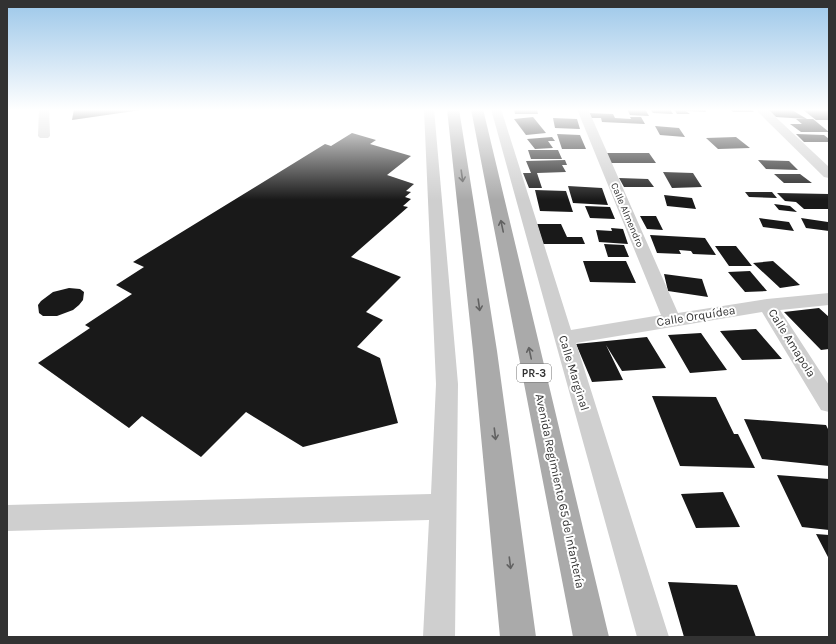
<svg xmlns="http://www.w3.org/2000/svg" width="836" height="644" font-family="Karla,sans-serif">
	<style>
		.building { fill: #191919 }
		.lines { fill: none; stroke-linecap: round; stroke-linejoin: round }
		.minor { fill: #cfcfcf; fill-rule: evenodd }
		.major { fill: #aaa; fill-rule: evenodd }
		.oneway { stroke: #626262 }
		.labels { text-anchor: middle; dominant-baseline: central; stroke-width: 4; stroke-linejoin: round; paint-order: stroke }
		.far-street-label { font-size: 10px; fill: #323232; stroke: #fff }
		.shield { fill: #fff; stroke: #707070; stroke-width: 1 }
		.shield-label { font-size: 11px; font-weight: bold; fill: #323232 }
		.street-label { font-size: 12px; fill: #323232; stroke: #fff }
	</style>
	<rect width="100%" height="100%" fill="#fff"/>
	<path class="building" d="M 74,109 L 140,109 L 141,110 L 72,120 Z
		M 514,109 L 537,109 L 538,114 L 515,114 Z
		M 627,109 L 645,109 L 649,116 L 630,115 Z
		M 650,109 L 670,109 L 673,114 L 653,113 Z
		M 674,109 L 705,109 L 706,112 L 686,111 L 690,114 L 677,114 Z
		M 730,109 L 751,109 L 754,112 L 733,112 Z
		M 768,109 L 792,110 L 807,119 L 776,117 Z
		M 802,109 L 829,110 L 829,120 L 816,120 Z
		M 588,113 L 613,114 L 615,118 L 631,119 L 630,117 L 641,117 L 645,124 L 602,122 L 601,118 L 590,118 Z
		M 533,117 L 546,133 L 526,135 L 514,119 Z
		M 553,118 L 577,119 L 580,129 L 555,128 Z
		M 796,119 L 813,119 L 829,132 L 801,132 L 790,124 L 802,124 Z
		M 655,126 L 679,128 L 685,137 L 660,135 Z
		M 352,133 L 376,140 L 370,144 L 411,156 L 387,175 L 414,184 L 406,191 L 411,192 L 405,197 L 411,199 L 403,206 L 408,207 L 351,257 L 401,277 L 366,312 L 383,320 L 357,347 L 380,358 L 398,423 L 303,447 L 246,412 L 201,457 L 142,416 L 129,428 L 38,363 L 90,328 L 85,325 L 132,294 L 116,285 L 144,267 L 133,262 L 325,144 L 331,146 Z
		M 557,134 L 580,135 L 586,149 L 562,149 Z
		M 796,134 L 824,135 L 829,139 L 829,142 L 804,142 Z
		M 552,137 L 555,141 L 548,141 L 553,148 L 535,149 L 527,139 Z
		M 736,137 L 750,148 L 718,149 L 706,138 Z
		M 528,150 L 558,150 L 562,159 L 531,159 Z
		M 605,153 L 649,153 L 656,163 L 611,163 Z
		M 565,160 L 567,165 L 562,165 L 566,172 L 537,173 L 542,188 L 529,188 L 523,173 L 531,173 L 526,161 Z
		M 758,160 L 789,161 L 798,170 L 766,169 Z
		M 663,172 L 693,173 L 702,187 L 672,188 Z
		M 774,174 L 800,174 L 812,183 L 784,183 Z
		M 619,178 L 648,179 L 654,187 L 624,187 Z
		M 568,186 L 602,188 L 608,205 L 573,203 Z
		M 535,190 L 566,191 L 573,212 L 540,211 Z
		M 745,192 L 772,192 L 777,198 L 749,197 Z
		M 777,193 L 829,194 L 829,209 L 804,209 L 796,202 L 785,201 Z
		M 664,195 L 692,198 L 696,209 L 667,206 Z
		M 774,204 L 790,206 L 797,212 L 779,210 Z
		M 585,206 L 610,207 L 615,219 L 590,218 Z
		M 640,216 L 656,216 L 663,230 L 647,229 Z
		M 759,218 L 789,222 L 794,231 L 763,227 Z
		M 801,218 L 828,222 L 829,231 L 806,228 Z
		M 537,224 L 561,224 L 567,237 L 582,237 L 585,244 L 543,244 Z
		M 611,228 L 623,229 L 628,244 L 599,242 L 596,230 L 612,231 Z
		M 650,235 L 705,238 L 716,255 L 693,254 L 691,251 L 679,250 L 681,254 L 657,253 Z
		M 604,244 L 624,245 L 629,257 L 608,257 Z
		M 715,246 L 736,246 L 752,266 L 729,266 Z
		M 583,261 L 626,261 L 636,283 L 590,282 Z
		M 773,261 L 800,285 L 780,288 L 753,263 Z
		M 750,271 L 767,291 L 745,292 L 728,272 Z
		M 664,274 L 702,279 L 708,297 L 668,291 Z
		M 69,288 L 80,289 L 84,292 L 83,300 L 79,305 L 73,310 L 57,316 L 43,316 L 39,313 L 38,305 L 41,301 L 53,292 Z
		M 819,308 L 829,317 L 829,349 L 821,350 L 784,312 Z
		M 756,329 L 782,359 L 742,360 L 720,331 Z
		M 701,333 L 727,370 L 690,373 L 668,335 Z
		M 647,337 L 666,368 L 622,371 L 606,345 L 623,380 L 592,382 L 576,344 Z
		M 652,396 L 716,397 L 734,434 L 738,434 L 755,468 L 680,466 Z
		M 744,419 L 826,425 L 829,431 L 829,466 L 762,459 Z
		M 777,475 L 829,479 L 829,530 L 802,527 Z
		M 723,492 L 740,527 L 696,528 L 681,494 Z
		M 816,534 L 829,535 L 829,559 Z
		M 668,582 L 737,585 L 756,637 L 684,637 Z"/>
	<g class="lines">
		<path class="minor" d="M 39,109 L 49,109 L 50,136 L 48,138 L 40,138 L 38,136 Z
			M 424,109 L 434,109 L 458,384 L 455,637 L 423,637 L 429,520 L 7,531 L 7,505 L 431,494 L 436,384 Z
			M 491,109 L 501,109 L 571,330 L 661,315 L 577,109 L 588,109 L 678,313 L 767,299 L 829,293 L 829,305 L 780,310 L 829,385 L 829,412 L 821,410 L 762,312 L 576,343 L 669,637 L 637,637 Z
			M 755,109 L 767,109 L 829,167 L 829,178 L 824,177 Z"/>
		<path class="major" d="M 447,109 L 459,109 L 497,351 L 536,637 L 500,637 L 473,351 Z
			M 471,109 L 483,109 L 609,637 L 573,637 Z"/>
	</g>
	<defs><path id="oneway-shaft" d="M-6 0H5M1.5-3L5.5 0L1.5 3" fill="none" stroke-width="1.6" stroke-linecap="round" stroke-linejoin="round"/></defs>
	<g class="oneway">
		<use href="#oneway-shaft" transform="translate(462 176) rotate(82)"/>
		<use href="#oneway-shaft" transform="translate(502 226) rotate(-102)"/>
		<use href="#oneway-shaft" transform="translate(479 305) rotate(82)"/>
		<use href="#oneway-shaft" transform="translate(530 353) rotate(-102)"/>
		<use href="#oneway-shaft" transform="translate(495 434) rotate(83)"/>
		<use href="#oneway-shaft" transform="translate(510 563) rotate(83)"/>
	</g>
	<linearGradient id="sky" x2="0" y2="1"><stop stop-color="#9cc7e9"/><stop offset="0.55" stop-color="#fff"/><stop offset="1" stop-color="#fff" stop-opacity="0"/></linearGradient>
	<rect width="836" height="200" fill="url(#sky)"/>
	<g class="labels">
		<g class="far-street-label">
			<text transform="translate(627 215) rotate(67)">Calle Almendro</text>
		</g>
		<rect class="shield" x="517" y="364" width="34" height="18" rx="3"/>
		<g class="shield-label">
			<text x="534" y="373">PR-3</text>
		</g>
		<g class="street-label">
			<text transform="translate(696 316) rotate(-9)">Calle Orquídea</text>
			<text transform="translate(792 343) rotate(58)">Calle Amapola</text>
			<text transform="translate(574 373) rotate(73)">Calle Marginal</text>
			<text transform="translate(560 491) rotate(78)">Avenida Regimiento 65 de Infantería</text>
		</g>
	</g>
	<rect width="836" height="644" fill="none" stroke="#323232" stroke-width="16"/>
</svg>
